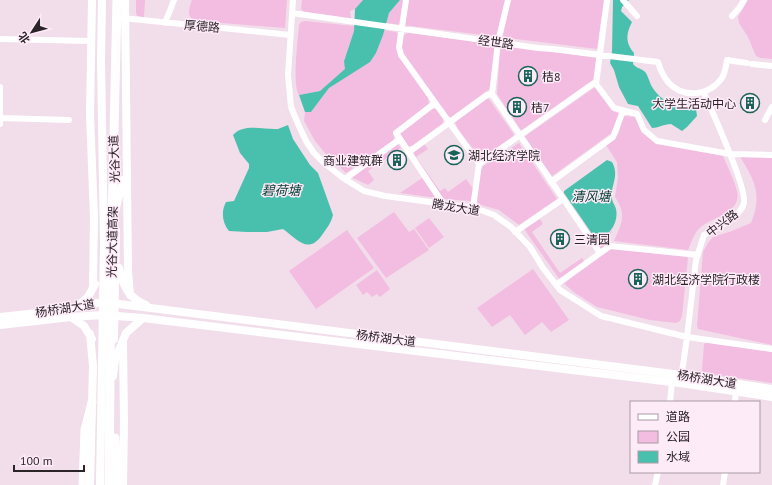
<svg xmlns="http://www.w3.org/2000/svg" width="772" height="485" font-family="'PT Sans','Noto Sans SC',sans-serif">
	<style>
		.green { fill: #f3bce1 }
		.water { fill: #48c0ad }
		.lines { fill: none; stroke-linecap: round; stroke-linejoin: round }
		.minor { stroke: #fff; stroke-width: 6 }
		.major { stroke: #fff; stroke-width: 8 }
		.highway { stroke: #fff; stroke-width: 9 }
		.labels { text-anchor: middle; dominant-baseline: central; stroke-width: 3; stroke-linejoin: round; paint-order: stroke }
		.street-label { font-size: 12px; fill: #2a2328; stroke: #feebf8 }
		.poi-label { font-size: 12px; fill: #2a2328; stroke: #feebf8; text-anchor: start }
		.water-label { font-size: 13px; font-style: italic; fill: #023b33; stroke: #feebf8 }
	</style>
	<rect width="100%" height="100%" fill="#f1deea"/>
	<path class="green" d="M 136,0 L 145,0 L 144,17 L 137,16 L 136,13 Z
		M 192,0 L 287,0 L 285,28 L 197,21 C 185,18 189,9 192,0 Z
		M 302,0 L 363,0 L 355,9 L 350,11 L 351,19 L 304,12 L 301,9 Z
		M 400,0 L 604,0 L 597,49 L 386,23 L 389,13 Z
		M 748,0 L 772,0 L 772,59 L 761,58 L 756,56 L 748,37 L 739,23 L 738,17 Z
		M 305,21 L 354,26 L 354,31 L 344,60 L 346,69 L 320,91 L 299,95 C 292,85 298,39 299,25 L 301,22 Z
		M 384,30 L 396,32 L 398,34 L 397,48 L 428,98 L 429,106 L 394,131 L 394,140 L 391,142 L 346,173 L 325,153 L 315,141 L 304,121 L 305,112 L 311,112 L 329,88 L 376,53 Z
		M 408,33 L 495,44 L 491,88 L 451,117 L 448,117 L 404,56 L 401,49 L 403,35 Z
		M 503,44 L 596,58 L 593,82 L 522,132 L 497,94 L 500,50 Z
		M 595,87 L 612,110 L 620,114 L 613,132 L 552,176 L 524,137 Z
		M 485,98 L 489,99 L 513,133 L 514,137 L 484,159 L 480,158 L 458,129 L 454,120 Z
		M 431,109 L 436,109 L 443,119 L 443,124 L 412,146 L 408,146 L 400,133 Z
		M 622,116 L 637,117 L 656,143 L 722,153 C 726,164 734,179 737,191 C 742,212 714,217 702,226 C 694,232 692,241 688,250 L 614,241 C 622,222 627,215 615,197 L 618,178 L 617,162 L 606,145 C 620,136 620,132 622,116 Z
		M 397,143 L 401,148 L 368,171 L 374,180 L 368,185 L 351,177 Z
		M 519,143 L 557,199 L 519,225 L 499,210 L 478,204 L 476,199 L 481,170 L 483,166 Z
		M 424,144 L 428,149 L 416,157 L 440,191 L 445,188 L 448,192 L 466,179 L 474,190 L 471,201 L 444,199 L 412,153 Z
		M 739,155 L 772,158 L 772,345 L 698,329 L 697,326 L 703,252 L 708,243 L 713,237 L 732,231 L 751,223 C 763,194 754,179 739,155 Z
		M 422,178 L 437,198 L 400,193 Z
		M 394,212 L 409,232 L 414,229 L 429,250 L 386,278 L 357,238 Z
		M 429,218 L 444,237 L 429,248 L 415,228 Z
		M 540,219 L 543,224 L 532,232 L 560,273 L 582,258 L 585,262 L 560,280 L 524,229 Z
		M 347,230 L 374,268 L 316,309 L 289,271 Z
		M 612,230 L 608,245 L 600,249 L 596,244 L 597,241 L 605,238 Z
		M 610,248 L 686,256 L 688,258 L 682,316 L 680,321 L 676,323 L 650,320 L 597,307 L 575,293 L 562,282 Z
		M 533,269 L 569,320 L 551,332 L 542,322 L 525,335 L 510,315 L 492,327 L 477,308 Z
		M 377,270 L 390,289 L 380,297 L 377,294 L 372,297 L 367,292 L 363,295 L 356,285 Z
		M 707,342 L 772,352 L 772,383 L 703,373 L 702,370 L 704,344 Z"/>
	<path class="water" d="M 363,0 L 400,0 L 389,13 L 383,35 L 376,53 L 370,62 L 329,88 L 311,112 L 305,112 L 299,95 L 320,91 L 345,69 L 344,61 L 354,31 L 355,9 Z
		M 613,0 L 629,0 L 622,7 L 621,11 L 632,22 C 626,34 625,42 634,53 L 633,64 C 636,68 640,68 644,71 C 647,73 649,80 651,85 C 660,102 677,107 696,109 L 697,116 L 687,127 L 682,131 L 671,124 C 664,124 658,128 652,128 L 638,106 L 628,104 L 619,87 L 614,70 L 610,63 L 612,51 Z
		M 288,125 L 293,139 L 310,165 L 318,173 L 333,215 C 331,223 327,228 322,235 C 308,255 297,239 283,229 L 267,232 L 247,232 L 229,231 C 222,223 221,211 226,202 L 234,201 L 249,168 L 249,164 L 240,153 L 233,135 C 244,123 264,130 278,129 C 281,128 285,126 288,125 Z
		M 607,160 L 612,162 C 620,176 610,186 612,198 C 612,202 615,205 616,209 C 619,223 609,236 597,241 L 564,193 L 564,191 Z"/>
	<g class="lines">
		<path class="minor" d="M 293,0 L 288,75 L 291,107 L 298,124 L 306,141 L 314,153 L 323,162 L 343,178 L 364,191 L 385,196 L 475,208 L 494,215 L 511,227 L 530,247 L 543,268 L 560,290 L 601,316 L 687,337 L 772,349
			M 406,0 L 399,47 L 401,55 L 479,164
			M 508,0 L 498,42 L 492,94 L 600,253
			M 607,0 L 596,84 L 614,108 L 637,114 L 644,130 L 657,141 L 730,154 L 772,155
			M 623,0 L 637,16
			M 292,13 L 538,48 L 552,49 L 658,62 C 660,69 663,76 668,82 C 683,99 709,96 722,78 C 725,73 726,66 727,60 L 747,63
			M 732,16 L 740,7 L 744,0
			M 122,18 L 290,35
			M 165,23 L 174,0
			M 0,39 L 91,41
			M 752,64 L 772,66
			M 0,87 L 0,124
			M 435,103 L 396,133 L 444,205
			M 0,118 L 69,120
			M 765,120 L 772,107
			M 409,152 L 487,95 L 492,94
			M 345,179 L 400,139
			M 551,182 L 613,137 L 623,111
			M 473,208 L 479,164 L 594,83 L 596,84
			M 515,232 L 563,199
			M 556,285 L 610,246 L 698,255
			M 681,379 L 687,337 L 696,260 L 704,235 C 716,229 741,217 744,203 C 747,188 712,111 704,93
			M 670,402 L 672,382
			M 735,402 L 736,388
			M 655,485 L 658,472
			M 723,485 L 725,472"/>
		<path class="major" d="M 92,0 L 90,115 L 94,217 L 93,288
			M 125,0 L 128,271 L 130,295
			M 116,208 L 123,180
			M 119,268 C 123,285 128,298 146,305
			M 77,306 L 88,297 L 95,284
			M 0,317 L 47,312 L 103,302 L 681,375 L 772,389
			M 71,317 L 84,326 L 92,339
			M 0,325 L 71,317 L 103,315 L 143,318 L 680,383 L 772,397
			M 114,339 L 116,231
			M 123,342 L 124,424 L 123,485
			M 113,376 L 115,360 L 126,333 L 143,318
			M 90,485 L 93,366 L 90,334
			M 100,485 L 104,245 L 101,60 L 102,0"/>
		<path class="highway" d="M 115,438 L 117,485
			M 83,485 L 85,430 L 92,402
			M 109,485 L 111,267 L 117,0"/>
	</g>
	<defs>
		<symbol id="building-ring" viewBox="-11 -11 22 22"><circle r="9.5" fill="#feebf8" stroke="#1a6358" stroke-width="1.5"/><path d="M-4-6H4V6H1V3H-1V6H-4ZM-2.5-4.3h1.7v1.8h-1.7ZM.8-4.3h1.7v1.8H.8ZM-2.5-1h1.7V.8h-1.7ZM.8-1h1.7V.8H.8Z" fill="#1a6358"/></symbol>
		<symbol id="university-ring" viewBox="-11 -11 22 22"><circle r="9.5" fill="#feebf8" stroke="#1a6358" stroke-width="1.5"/><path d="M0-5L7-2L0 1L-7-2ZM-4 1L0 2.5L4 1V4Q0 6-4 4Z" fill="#1a6358"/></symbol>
	</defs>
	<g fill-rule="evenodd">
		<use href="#building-ring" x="517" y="65" width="22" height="22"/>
		<use href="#building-ring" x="739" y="92" width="22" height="22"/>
		<use href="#building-ring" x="506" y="96" width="22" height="22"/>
		<use href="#university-ring" x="443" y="144" width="22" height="22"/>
		<use href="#building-ring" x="386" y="149" width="22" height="22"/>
		<use href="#building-ring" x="549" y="228" width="22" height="22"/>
		<use href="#building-ring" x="627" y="268" width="22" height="22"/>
	</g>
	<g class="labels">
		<g class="street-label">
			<text transform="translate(202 26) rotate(5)">厚德路</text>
			<text transform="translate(496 42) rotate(8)">经世路</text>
			<text transform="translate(114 159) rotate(-92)">光谷大道</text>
			<text transform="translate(456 207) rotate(9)">腾龙大道</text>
			<text transform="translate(722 223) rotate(-37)">中兴路</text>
			<text transform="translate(112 242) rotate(-89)">光谷大道高架</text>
			<text transform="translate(65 308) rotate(-9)">杨桥湖大道</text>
			<text transform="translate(386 338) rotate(7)">杨桥湖大道</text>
			<text transform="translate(707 379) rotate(9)">杨桥湖大道</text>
		</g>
		<g class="poi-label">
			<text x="542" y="76">桔8</text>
			<text x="736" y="103" text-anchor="end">大学生活动中心</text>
			<text x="531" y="107">桔7</text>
			<text x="468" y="155">湖北经济学院</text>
			<text x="383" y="160" text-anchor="end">商业建筑群</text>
			<text x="574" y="239">三清园</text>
			<text x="652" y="279">湖北经济学院行政楼</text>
		</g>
		<g class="water-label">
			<text x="281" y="190">碧荷塘</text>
			<text x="591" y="196">清风塘</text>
		</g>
	</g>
	<rect x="630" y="401" width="130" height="72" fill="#feebf8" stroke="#a99ba5"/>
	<rect x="638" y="414" width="20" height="6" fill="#ffffff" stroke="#a99ba5"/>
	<text x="666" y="421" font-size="12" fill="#2a2328">道路</text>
	<rect x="638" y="431" width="20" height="12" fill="#f3bce1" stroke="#a99ba5"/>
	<text x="666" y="441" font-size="12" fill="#2a2328">公园</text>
	<rect x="638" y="451" width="20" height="12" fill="#48c0ad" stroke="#a99ba5"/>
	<text x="666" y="461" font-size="12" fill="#2a2328">水域</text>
	<g transform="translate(32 32) rotate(234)" stroke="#feebf8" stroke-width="3" paint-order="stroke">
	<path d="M0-3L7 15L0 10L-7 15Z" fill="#2a2328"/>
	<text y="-6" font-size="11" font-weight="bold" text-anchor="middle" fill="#2a2328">北</text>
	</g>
	<path d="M14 465v6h70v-6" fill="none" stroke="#2a2328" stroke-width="2"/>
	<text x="20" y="465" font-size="12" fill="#2a2328" stroke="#feebf8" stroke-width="3" paint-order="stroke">100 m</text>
</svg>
